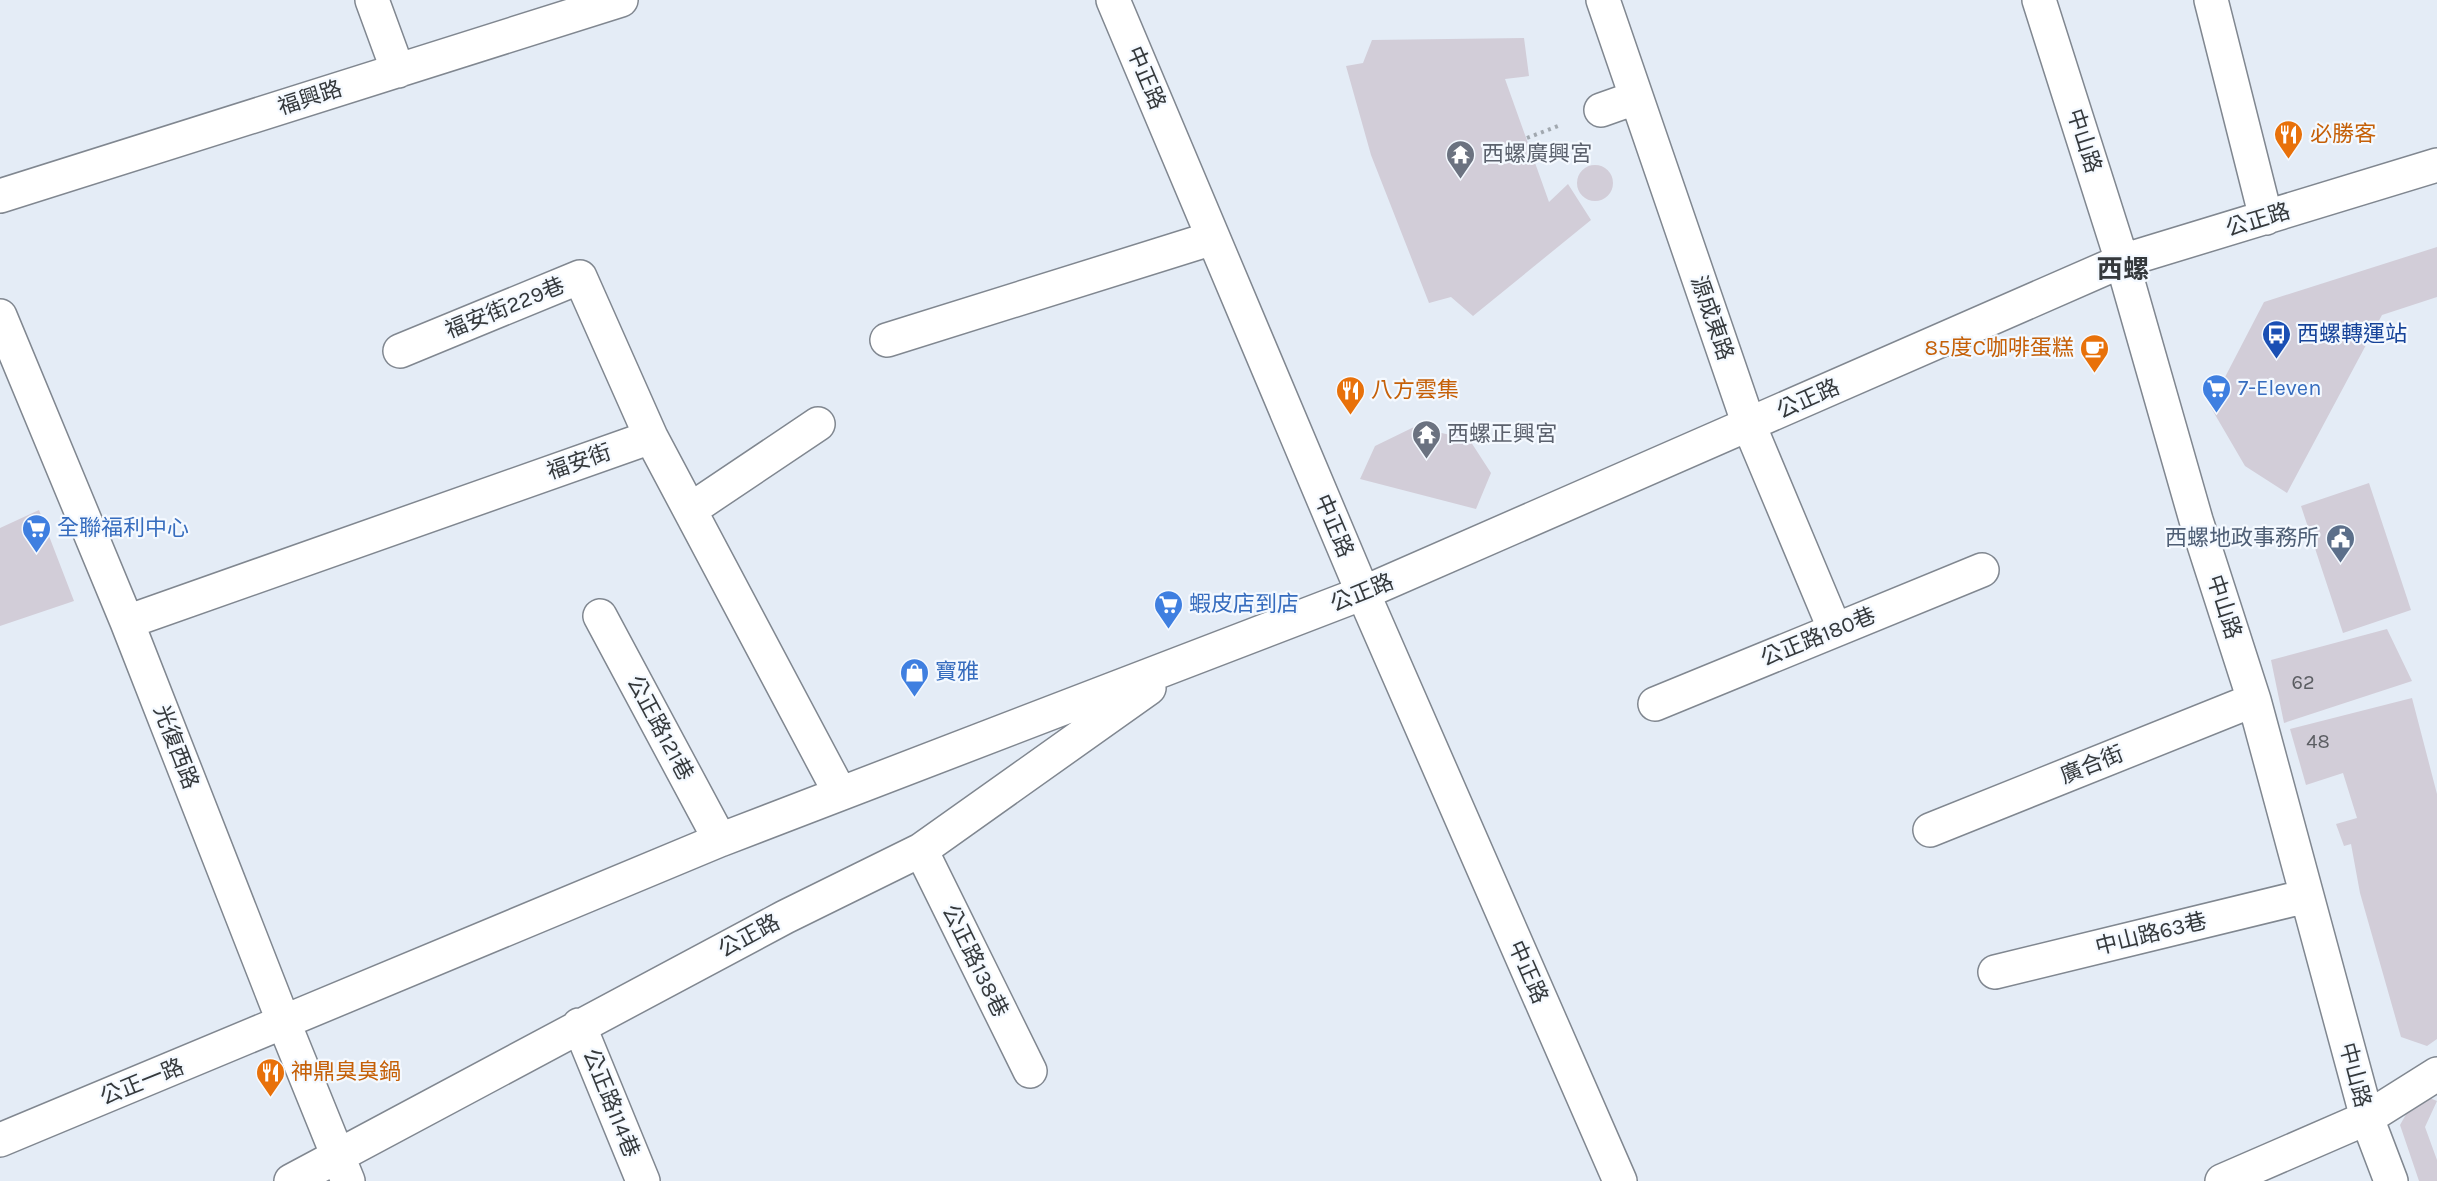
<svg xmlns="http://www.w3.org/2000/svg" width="2437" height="1181" font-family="Karla,'Noto Sans TC',sans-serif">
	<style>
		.building { fill: #d2cdd8 }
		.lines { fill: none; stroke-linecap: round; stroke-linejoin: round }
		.minor-casing { stroke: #808790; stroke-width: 36 }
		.path { stroke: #a1a8af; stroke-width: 4; stroke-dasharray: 3 4.5; stroke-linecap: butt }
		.minor { stroke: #fff; stroke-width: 33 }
		.labels { text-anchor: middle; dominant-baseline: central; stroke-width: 4.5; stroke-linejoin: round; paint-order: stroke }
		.number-label { font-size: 20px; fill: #5c5e63 }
		.street-label { font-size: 22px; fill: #35393c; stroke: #f4f9ff }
		.food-label { font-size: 22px; fill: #c56008; stroke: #f4f9ff; text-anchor: start }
		.worship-label { font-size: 22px; fill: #5b616d; stroke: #f4f9ff; text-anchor: start }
		.transit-label { font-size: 22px; fill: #164399; stroke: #f4f9ff; text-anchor: start }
		.shop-label { font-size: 22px; fill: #366cbe; stroke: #f4f9ff; text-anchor: start }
		.service-label { font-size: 22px; fill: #4e5e75; stroke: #f4f9ff; text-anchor: end }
		.quarter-label { font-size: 26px; font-weight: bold; fill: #35393c; stroke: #f4f9ff }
	</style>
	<rect width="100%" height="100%" fill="#e4ecf6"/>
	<path class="building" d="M 1524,38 L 1529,76 L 1505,79 L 1549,202 L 1568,184 L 1591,220 L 1473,316 L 1451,297 L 1429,303 L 1371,155 L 1346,66 L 1363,63 L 1372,40 Z
		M1577 183a18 18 0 1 1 36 0a18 18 0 1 1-36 0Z
		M 2437,247 L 2437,297 L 2382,315 L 2287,493 L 2245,466 L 2210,406 L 2264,302 Z
		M 1414,427 L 1469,439 L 1491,473 L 1476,509 L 1360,479 L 1375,446 Z
		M 2369,483 L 2411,610 L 2343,633 L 2301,506 Z
		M 39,510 L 74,601 L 0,626 L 0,528 Z
		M 2387,629 L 2412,681 L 2284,723 L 2271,660 Z
		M 2412,698 L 2437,794 L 2437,1039 L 2427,1046 L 2401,1037 L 2360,893 L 2351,844 L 2344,846 L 2336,824 L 2357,818 L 2343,773 L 2306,785 L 2290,729 Z
		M 2418,1093 L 2437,1101 L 2425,1127 L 2437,1160 L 2437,1181 L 2419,1181 L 2400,1125 Z"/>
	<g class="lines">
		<defs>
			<path id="minor" d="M 372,0 L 398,71
				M 1113,0 L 1363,593 L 1620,1181
				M 1603,0 L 1749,425 L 1835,630
				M 2039,0 L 2122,261 L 2196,520 L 2254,700 L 2367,1118 L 2391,1181
				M 2211,0 L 2266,218
				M 1601,110 L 1635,98
				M 0,196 L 621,0
				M 0,316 L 127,622 L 284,1023 L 348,1181
				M 887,340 L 1213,238
				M 400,351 L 580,277 L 651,437
				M 690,510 L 818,424
				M 600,616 L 720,840
				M 127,622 L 651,437 L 840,793
				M 1655,704 L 1982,570
				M 1930,830 L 2254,700
				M 921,850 L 1030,1071
				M 1995,972 L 2307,896
				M 579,1025 L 643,1181
				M 0,1140 L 720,840 L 1363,593 L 2122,261 L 2437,165
				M 291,1181 L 785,917 L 921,850 L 1149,688
				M 2222,1181 L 2367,1118 L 2437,1074"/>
		</defs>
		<use href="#minor" class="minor-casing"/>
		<path class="path" d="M 1527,138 L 1558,126"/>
		<use href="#minor" class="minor"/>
	</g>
	<defs>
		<symbol id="restaurant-pin" viewBox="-11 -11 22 30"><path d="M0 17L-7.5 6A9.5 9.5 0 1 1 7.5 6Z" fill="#e8710a" stroke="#f4f9ff"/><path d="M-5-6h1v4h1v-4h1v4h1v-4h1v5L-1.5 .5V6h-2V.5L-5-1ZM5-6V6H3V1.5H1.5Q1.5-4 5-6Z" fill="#fff"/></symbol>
		<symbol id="temple-pin" viewBox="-11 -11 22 30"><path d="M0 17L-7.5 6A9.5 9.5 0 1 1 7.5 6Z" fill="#6b7280" stroke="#f4f9ff"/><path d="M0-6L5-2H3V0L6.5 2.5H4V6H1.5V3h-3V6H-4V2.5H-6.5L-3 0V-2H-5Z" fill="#fff"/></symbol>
		<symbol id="bus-pin" viewBox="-11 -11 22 30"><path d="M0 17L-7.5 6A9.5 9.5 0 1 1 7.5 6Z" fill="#1a4fb4" stroke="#f4f9ff"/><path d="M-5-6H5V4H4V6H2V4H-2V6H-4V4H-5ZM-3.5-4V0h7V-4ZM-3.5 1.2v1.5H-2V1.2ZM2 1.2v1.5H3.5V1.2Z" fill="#fff"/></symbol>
		<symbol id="cafe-pin" viewBox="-11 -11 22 30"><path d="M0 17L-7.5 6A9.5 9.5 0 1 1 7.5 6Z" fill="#e8710a" stroke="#f4f9ff"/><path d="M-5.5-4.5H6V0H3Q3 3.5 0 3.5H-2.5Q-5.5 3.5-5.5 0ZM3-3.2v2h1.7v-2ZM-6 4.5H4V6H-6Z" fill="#fff"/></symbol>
		<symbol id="supermarket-pin" viewBox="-11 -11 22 30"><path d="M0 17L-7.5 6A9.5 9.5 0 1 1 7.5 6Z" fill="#3f7fe0" stroke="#f4f9ff"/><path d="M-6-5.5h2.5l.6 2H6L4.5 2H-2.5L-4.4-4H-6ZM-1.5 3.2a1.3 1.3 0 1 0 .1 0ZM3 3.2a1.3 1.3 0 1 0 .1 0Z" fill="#fff"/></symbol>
		<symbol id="civic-pin" viewBox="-11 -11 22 30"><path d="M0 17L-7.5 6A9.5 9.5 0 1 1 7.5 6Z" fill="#5c6f8a" stroke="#f4f9ff"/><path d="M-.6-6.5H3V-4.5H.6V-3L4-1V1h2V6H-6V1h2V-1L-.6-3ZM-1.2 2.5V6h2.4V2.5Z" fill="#fff"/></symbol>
		<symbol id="shop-pin" viewBox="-11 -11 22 30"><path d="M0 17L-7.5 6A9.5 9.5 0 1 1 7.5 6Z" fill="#3f7fe0" stroke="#f4f9ff"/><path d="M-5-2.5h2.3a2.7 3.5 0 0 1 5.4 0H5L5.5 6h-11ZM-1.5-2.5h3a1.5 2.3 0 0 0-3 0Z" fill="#fff"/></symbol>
	</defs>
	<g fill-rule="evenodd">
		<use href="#restaurant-pin" x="2272" y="118" width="33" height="45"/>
		<use href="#temple-pin" x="1444" y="138" width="33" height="45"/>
		<use href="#bus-pin" x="2260" y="318" width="33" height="45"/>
		<use href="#cafe-pin" x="2078" y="332" width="33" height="45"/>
		<use href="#supermarket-pin" x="2200" y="372" width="33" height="45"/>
		<use href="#restaurant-pin" x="1334" y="374" width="33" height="45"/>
		<use href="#temple-pin" x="1410" y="418" width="33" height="45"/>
		<use href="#supermarket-pin" x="20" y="512" width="33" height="45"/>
		<use href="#civic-pin" x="2324" y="522" width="33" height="45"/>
		<use href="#supermarket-pin" x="1152" y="588" width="33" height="45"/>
		<use href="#shop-pin" x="898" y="656" width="33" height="45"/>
		<use href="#restaurant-pin" x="254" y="1056" width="33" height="45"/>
	</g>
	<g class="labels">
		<g class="number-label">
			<text x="2303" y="682">62</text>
			<text x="2318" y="741">48</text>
		</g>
		<g class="street-label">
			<text transform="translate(1146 78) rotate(67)">中正路</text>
			<text transform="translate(310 98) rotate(-18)">福興路</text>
			<text transform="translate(2084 141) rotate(72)">中山路</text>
			<text transform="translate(2258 220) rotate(-17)">公正路</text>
			<text transform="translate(505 308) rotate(-22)">福安街229巷</text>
			<text transform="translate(1712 318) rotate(71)">源成東路</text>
			<text transform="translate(1808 399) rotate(-24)">公正路</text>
			<text transform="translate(579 462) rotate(-19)">福安街</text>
			<text transform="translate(1334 526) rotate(67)">中正路</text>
			<text transform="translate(1362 593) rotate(-22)">公正路</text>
			<text transform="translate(2224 607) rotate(72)">中山路</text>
			<text transform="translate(1818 637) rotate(-22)">公正路180巷</text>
			<text transform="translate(660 728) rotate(62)">公正路121巷</text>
			<text transform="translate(176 747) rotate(69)">光復西路</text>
			<text transform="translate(2092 765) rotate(-22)">廣合街</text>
			<text transform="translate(2151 934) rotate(-14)">中山路63巷</text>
			<text transform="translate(749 936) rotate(-28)">公正路</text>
			<text transform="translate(975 961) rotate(64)">公正路138巷</text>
			<text transform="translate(1528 972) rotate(66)">中正路</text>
			<text transform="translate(2355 1075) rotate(75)">中山路</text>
			<text transform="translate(142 1082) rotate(-22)">公正一路</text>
			<text transform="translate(611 1103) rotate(68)">公正路114巷</text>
		</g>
		<g class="food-label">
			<text x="2310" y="134">必勝客</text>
			<text x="2074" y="348" text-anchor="end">85度C咖啡蛋糕</text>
			<text x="1371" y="390">八方雲集</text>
			<text x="291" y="1072">神鼎臭臭鍋</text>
		</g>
		<g class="worship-label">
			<text x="1482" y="154">西螺廣興宮</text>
			<text x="1447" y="434">西螺正興宮</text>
		</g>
		<g class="transit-label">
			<text x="2297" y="334">西螺轉運站</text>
		</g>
		<g class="shop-label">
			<text x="2238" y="388">7-Eleven</text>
			<text x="57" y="528">全聯福利中心</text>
			<text x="1189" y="604">蝦皮店到店</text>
			<text x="935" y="672">寶雅</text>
		</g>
		<g class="service-label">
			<text x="2319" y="538">西螺地政事務所</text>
		</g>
		<g class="quarter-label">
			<text x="2123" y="269">西螺</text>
		</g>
	</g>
</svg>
